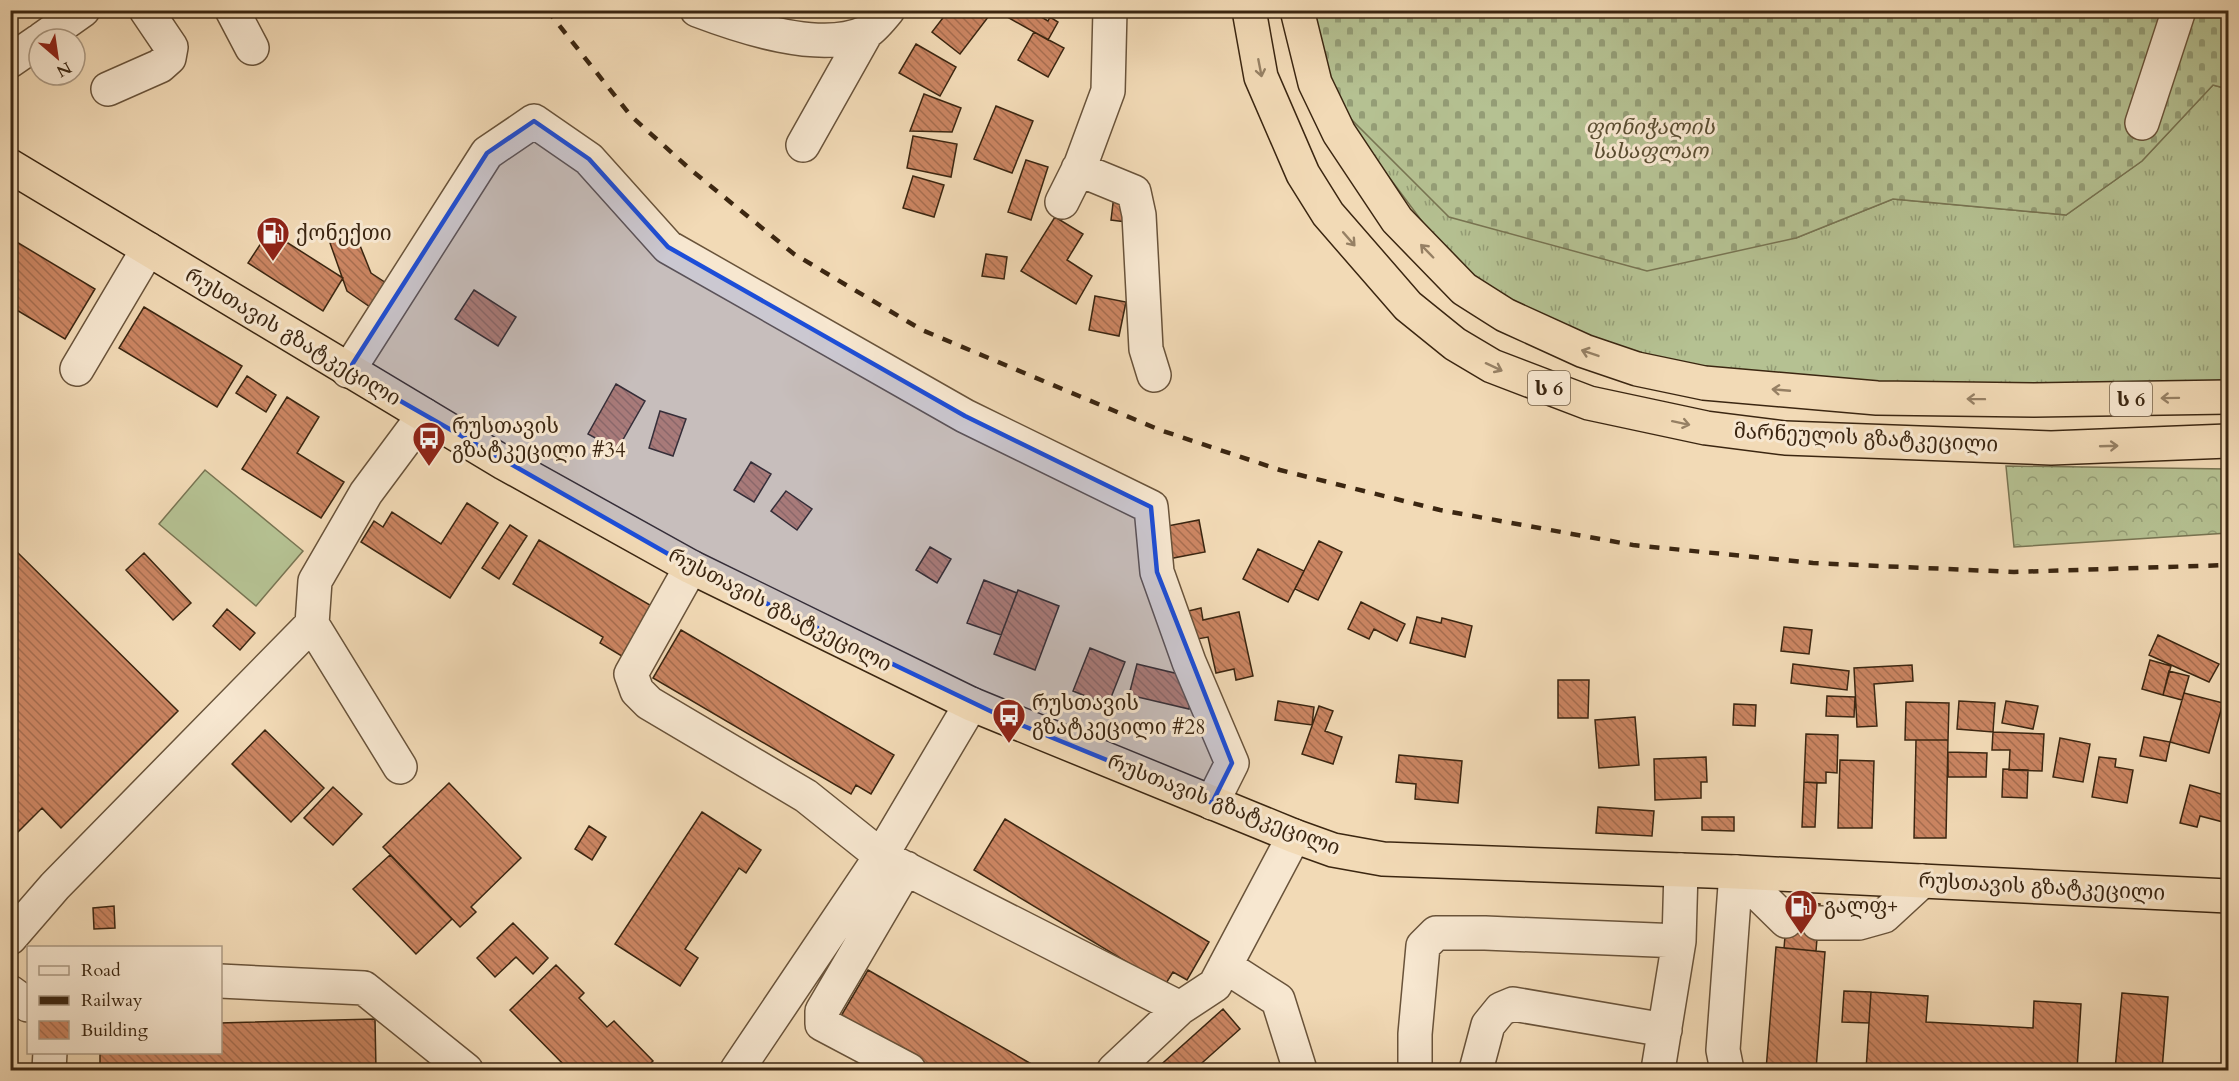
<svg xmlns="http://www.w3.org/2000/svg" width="2239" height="1081" font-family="Cardo,'Noto Serif Georgian',serif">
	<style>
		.grass { fill: url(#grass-tufts); stroke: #787452; stroke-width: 1.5 }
		.forest { fill: url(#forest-crowns); stroke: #787452; stroke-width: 1.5 }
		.cemetery { fill: url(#cemetery-stones); stroke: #787452; stroke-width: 1.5 }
		.garden { fill: #b5c192; stroke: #787452; stroke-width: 1.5 }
		.building { fill: url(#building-back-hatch); stroke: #3b2611; stroke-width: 1.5 }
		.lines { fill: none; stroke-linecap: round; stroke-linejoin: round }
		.minor-casing { stroke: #69533a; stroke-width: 36 }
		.highway-casing { stroke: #3b2611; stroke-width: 36 }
		.minor { stroke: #f7e7d0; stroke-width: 33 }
		.highway { stroke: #f2dab6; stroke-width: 33 }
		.rail { stroke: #3b2611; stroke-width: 4.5; stroke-dasharray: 10 10; stroke-linecap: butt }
		.oneway { stroke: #968064 }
		.marked { fill: #1d4ed8; fill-opacity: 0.2; stroke: #1d4ed8; stroke-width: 4.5; stroke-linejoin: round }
		.labels { text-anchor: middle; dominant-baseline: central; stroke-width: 6; stroke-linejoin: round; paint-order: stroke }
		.shield { fill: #f7e7d0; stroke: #73604a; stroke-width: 1.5 }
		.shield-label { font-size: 20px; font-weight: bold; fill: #3b2611 }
		.park-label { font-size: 21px; font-style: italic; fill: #5a4d31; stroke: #f7e7d0 }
		.poi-label { font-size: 21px; fill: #3b2611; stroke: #f7e7d0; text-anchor: start }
		.street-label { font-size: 21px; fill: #3b2611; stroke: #f7e7d0 }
	</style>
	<defs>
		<pattern id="grass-tufts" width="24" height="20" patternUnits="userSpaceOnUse" patternTransform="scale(1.5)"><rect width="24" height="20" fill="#b5c192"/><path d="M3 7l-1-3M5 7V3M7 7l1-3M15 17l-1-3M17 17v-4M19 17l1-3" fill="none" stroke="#949d76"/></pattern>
		<pattern id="forest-crowns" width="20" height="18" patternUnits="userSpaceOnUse" patternTransform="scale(1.5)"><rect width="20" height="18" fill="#b5c192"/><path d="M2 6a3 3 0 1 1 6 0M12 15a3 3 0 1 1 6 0" fill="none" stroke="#949d76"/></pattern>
		<pattern id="cemetery-stones" width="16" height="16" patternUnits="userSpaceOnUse" patternTransform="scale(1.5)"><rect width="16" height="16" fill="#b5c192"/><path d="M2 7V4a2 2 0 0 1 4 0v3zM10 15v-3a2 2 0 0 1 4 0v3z" fill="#949d76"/></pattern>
		<pattern id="building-back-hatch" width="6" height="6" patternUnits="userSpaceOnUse" patternTransform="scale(1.5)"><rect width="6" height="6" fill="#cb8562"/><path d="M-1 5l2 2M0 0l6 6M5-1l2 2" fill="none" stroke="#a66d4f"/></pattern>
	</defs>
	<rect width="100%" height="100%" fill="#f2dab6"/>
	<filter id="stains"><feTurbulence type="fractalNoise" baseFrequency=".00333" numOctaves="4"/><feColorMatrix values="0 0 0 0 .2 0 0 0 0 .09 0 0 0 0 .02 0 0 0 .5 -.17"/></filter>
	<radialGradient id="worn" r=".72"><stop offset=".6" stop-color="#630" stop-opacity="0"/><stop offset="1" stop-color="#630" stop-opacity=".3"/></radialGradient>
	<path class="grass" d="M 2213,85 L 2228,89 L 2228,389 L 1820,387 L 1621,353 L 1514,308 L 1442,248 L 1329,97 L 1796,238 L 1893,199 L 2066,215 L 2142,161 Z"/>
	<path class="forest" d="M 2006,466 L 2228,469 L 2228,533 L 2014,547 Z"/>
	<path class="cemetery" d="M 1306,11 L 2228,11 L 2228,89 L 2213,85 L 2142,161 L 2066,215 L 1893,199 L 1796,238 L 1647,271 L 1449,217 L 1329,97 Z"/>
	<path class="garden" d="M 205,470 L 303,551 L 256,606 L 159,524 Z"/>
	<path class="building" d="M 949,10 L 989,10 L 992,12 L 960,54 L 932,32 Z
		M 995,10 L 1029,10 L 1048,21 L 1050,17 L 1058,22 L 1048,40 Z
		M 1034,32 L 1064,48 L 1048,77 L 1018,60 Z
		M 916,44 L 956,67 L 940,96 L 899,73 Z
		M 924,94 L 961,108 L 952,132 L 910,131 Z
		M 996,106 L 1033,121 L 1012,173 L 974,159 Z
		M 913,136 L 957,144 L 951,177 L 907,168 Z
		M 1026,160 L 1048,167 L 1031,220 L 1008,212 Z
		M 913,176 L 944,185 L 934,217 L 903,208 Z
		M 1114,195 L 1129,197 L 1126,222 L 1111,220 Z
		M 1055,217 L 1083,234 L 1067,260 L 1092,276 L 1076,304 L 1021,271 Z
		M 269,231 L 343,278 L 323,311 L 248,263 Z
		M 355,233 L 371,273 L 386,283 L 370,307 L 347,291 L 330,243 Z
		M 10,238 L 95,289 L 65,339 L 10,306 Z
		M 986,254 L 1007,257 L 1004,279 L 982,276 Z
		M 474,290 L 516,317 L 498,346 L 455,319 Z
		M 1095,296 L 1126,302 L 1119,336 L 1089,330 Z
		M 144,307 L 242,366 L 217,407 L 119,348 Z
		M 247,376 L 276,395 L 266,412 L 236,393 Z
		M 616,384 L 645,401 L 617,450 L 588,434 Z
		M 287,397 L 319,417 L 297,453 L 344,482 L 321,518 L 242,469 Z
		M 660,411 L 686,419 L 673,456 L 649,448 Z
		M 751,462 L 771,474 L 754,502 L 734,490 Z
		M 786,491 L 812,509 L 797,530 L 771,511 Z
		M 467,503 L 498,523 L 450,598 L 361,542 L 374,521 L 383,527 L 392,512 L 441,544 Z
		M 1199,520 L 1205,552 L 1168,559 L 1162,527 Z
		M 510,525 L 527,536 L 499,579 L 482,568 Z
		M 539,540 L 655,608 L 625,658 L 600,643 L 603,637 L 513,584 Z
		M 1319,541 L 1342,552 L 1318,600 L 1295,589 Z
		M 10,545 L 178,711 L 61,828 L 42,808 L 10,840 Z
		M 930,547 L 951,559 L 937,583 L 916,570 Z
		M 1258,549 L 1304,571 L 1288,602 L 1243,579 Z
		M 144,553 L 191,603 L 173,620 L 126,570 Z
		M 984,580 L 1017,593 L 1001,635 L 967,623 Z
		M 1018,590 L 1059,606 L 1035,670 L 994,654 Z
		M 1361,602 L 1405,624 L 1397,641 L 1374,629 L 1369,639 L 1348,629 Z
		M 1201,608 L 1203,620 L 1239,612 L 1253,676 L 1236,680 L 1234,669 L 1216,673 L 1208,637 L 1186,641 L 1180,613 Z
		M 227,609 L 255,633 L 240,650 L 213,626 Z
		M 1417,617 L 1441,623 L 1442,618 L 1472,626 L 1465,657 L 1410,643 Z
		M 1784,627 L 1812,630 L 1809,654 L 1781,651 Z
		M 681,630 L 894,755 L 871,794 L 856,785 L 851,794 L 653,678 Z
		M 2158,635 L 2219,664 L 2209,682 L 2149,655 Z
		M 1090,648 L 1125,662 L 1108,705 L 1073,691 Z
		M 2150,660 L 2171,666 L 2163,695 L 2142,689 Z
		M 1137,664 L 1191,677 L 1194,686 L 1189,709 L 1129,695 Z
		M 1793,664 L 1849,671 L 1847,690 L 1791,683 Z
		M 1912,665 L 1913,681 L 1874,684 L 1877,726 L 1857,727 L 1854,668 Z
		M 2169,671 L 2189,676 L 2182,700 L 2163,695 Z
		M 1558,680 L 1589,680 L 1588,718 L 1558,718 Z
		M 2184,693 L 2223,703 L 2209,753 L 2170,742 Z
		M 1827,696 L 1855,697 L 1854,717 L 1826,716 Z
		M 1278,701 L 1314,707 L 1312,725 L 1275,720 Z
		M 1959,701 L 1995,703 L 1993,732 L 1957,729 Z
		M 2006,701 L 2038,706 L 2033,729 L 2002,723 Z
		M 1906,702 L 1949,703 L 1948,740 L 1905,740 Z
		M 1734,704 L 1756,705 L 1755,726 L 1733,725 Z
		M 1319,706 L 1333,711 L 1325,731 L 1342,737 L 1333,764 L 1302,754 Z
		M 1635,717 L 1639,765 L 1599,768 L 1595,720 Z
		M 265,730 L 324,788 L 291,822 L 232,764 Z
		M 1993,732 L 2044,734 L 2042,771 L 2009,770 L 2010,750 L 1992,750 Z
		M 1806,734 L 1838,735 L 1837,773 L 1826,772 L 1826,783 L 1804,782 Z
		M 2144,737 L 2170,742 L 2166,761 L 2140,756 Z
		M 2060,738 L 2090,744 L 2083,782 L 2053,777 Z
		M 1916,740 L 1948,740 L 1946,838 L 1914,838 Z
		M 1948,752 L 1987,753 L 1986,777 L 1948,777 Z
		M 1399,755 L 1462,761 L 1458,803 L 1415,799 L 1416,784 L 1396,782 Z
		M 1706,757 L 1707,782 L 1701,782 L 1701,798 L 1655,800 L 1654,759 Z
		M 2099,757 L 2116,759 L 2115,767 L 2133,770 L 2127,803 L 2092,797 Z
		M 1840,760 L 1874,761 L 1872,828 L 1838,828 Z
		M 2003,769 L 2028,770 L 2027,798 L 2002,797 Z
		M 1804,782 L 1817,783 L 1815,827 L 1802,827 Z
		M 449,783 L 521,858 L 471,907 L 476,912 L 460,927 L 383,847 Z
		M 2190,785 L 2228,796 L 2223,822 L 2200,816 L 2197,827 L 2180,823 Z
		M 333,787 L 362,814 L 333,845 L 304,818 Z
		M 1598,807 L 1654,811 L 1652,836 L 1596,833 Z
		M 702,812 L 761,850 L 746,873 L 739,868 L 685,949 L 698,958 L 680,986 L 615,944 Z
		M 1702,817 L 1734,817 L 1734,831 L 1702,830 Z
		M 1005,819 L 1209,942 L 1187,980 L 1173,972 L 1165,985 L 974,870 Z
		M 589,826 L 606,837 L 592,860 L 575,849 Z
		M 390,855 L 452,919 L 416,954 L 353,889 Z
		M 1788,902 L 1820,904 L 1816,951 L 1784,948 Z
		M 114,906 L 115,928 L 94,929 L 93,908 Z
		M 513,923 L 548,958 L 533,974 L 516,957 L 495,977 L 477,958 Z
		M 1776,947 L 1825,952 L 1816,1070 L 1766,1070 Z
		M 556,965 L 584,993 L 579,998 L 607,1027 L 614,1021 L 653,1061 L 643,1070 L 569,1070 L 510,1010 Z
		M 868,970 L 1042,1070 L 936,1070 L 841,1016 Z
		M 1844,991 L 1871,992 L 1869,1023 L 1842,1022 Z
		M 1871,992 L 1928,996 L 1926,1022 L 2033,1028 L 2034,1001 L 2081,1004 L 2077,1070 L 1866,1070 Z
		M 2122,993 L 2168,997 L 2162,1070 L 2115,1070 Z
		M 1223,1009 L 1240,1029 L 1194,1070 L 1155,1070 Z
		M 375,1019 L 376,1070 L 100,1070 L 100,1052 L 220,1052 L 220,1023 Z"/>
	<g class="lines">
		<defs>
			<path id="minor" d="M 232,10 L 252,48
				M 697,10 C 742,27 819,53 865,33 C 873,29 882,17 888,10
				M 42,39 L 83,10
				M 10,61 L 39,41
				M 108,89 L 160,66 L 169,58 L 171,47 L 146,10
				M 2142,123 L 2179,10
				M 803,145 L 866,33
				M 1078,169 L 1134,192 L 1139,215 L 1146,349 L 1154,375
				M 1062,202 L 1081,164 L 1108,91 L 1110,10
				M 77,369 L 148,249
				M 348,371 L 487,153 L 534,121 L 589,159 L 668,247 L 965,416 L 1151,507 L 1157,572 L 1189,662 L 1232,763 L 1212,803
				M 691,567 L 631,674 L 637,691 L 649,703 L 806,796 L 881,856 L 1180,1008 L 1215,985 L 1294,836
				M 400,767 L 312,624 L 315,581 L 366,493 L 424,415
				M 906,868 L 822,1011 L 822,1024 L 909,1070
				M 1736,872 L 1786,921
				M 1818,923 L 1859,923 L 1884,916 L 1922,881
				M 10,938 L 55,886 L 312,624
				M 1225,966 L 1278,1000 L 1300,1070
				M 220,981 L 364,988 L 466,1070
				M 10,992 L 28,1005
				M 49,1070 L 50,1052
				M 737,1070 L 881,856 L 971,704
				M 1114,1070 L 1180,1008
				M 1415,1070 L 1415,1034 L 1423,946 L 1436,933 L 1485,933 L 1679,941
				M 1476,1070 L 1488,1025 L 1501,1009 L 1513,1004 L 1665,1030
				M 1658,1070 L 1679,941 L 1681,870
				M 1727,1070 L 1723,1050 L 1736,872"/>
			<path id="highway" d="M 1249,10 L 1261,77 L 1303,174 L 1328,214 L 1408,306 L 1455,344 L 1492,366 L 1589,403 L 1706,428 L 1785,438 L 2051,448 L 2228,441
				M 1297,10 L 1315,83 L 1339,133 L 1397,220 L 1464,289 L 1505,315 L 1584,351 L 1637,369 L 1704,383 L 1877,398 L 2034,400 L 2228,397
				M 10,166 L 504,463 L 691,567 L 971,704 L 1294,836 L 1333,850 L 1383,859 L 1736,872 L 2228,896"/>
		</defs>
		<use href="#minor" class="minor-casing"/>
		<use href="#highway" class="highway-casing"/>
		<use href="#minor" class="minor"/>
		<use href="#highway" class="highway"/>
		<path class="rail" d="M 547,10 L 631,116 L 691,170 L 794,254 L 922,330 L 1160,430 L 1280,470 L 1440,510 L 1633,545 L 1813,563 L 2014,572 L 2228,565"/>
	</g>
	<defs><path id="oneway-shaft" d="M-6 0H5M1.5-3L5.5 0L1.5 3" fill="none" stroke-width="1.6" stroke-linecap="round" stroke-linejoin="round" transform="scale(1.5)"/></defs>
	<g class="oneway">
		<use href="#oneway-shaft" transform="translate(1260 68) rotate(79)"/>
		<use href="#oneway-shaft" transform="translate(1349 239) rotate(49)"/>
		<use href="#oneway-shaft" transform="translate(1427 251) rotate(-134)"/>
		<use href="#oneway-shaft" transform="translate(1590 353) rotate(-161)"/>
		<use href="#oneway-shaft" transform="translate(1494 367) rotate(25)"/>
		<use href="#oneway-shaft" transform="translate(1781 390) rotate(-175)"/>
		<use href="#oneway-shaft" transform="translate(2170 398) rotate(179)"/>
		<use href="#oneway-shaft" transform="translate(1976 399) rotate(-179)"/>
		<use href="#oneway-shaft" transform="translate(1681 423) rotate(12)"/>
		<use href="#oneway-shaft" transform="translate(2109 446) rotate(-2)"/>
	</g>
	<path class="marked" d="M 534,121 L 589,159 L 668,247 L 965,416 L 1151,507 L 1157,572 L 1232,763 L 1212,803 L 1009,720 L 691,567 L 348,371 L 487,153 Z"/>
	<defs>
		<symbol id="fuel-pin" viewBox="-11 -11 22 30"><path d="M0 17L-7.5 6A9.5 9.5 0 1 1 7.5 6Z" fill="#8f2418" stroke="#f7e7d0"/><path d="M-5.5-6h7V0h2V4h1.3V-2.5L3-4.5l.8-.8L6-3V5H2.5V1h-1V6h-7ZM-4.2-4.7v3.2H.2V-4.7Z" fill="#fff"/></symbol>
		<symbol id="bus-pin" viewBox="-11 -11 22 30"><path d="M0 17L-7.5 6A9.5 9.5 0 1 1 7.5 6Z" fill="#8f2418" stroke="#f7e7d0"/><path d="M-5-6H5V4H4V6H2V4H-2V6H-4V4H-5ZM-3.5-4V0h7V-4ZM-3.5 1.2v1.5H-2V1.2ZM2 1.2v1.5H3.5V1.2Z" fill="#fff"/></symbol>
	</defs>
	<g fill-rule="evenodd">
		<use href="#fuel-pin" x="254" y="214" width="38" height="52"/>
		<use href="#bus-pin" x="410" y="419" width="38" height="52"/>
		<use href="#bus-pin" x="990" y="696" width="38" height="52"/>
		<use href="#fuel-pin" x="1782" y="887" width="38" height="52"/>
	</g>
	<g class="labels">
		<g class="shield">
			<rect x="1528" y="371" width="42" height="34" rx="4.5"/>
			<rect x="2110" y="382" width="42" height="34" rx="4.5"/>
		</g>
		<g class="shield-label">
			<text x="1549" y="388">ს 6</text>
			<text x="2131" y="399">ს 6</text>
		</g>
		<g class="park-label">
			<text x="1650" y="127">ფონიჭალის<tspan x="1650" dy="24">სასაფლაო</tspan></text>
		</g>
		<g class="poi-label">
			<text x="296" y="233">ქონექთი</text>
			<text x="452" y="426">რუსთავის<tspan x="452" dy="24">გზატკეცილი #34</tspan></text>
			<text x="1032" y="703">რუსთავის<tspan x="1032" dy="24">გზატკეცილი #28</tspan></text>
			<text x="1824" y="906">გალფ+</text>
		</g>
		<g class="street-label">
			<text transform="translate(293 337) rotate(31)">რუსთავის გზატკეცილი</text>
			<text transform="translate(1866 438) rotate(3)">მარნეულის გზატკეცილი</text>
			<text transform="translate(780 610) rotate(27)">რუსთავის გზატკეცილი</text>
			<text transform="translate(1224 805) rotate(21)">რუსთავის გზატკეცილი</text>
			<text transform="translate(2042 887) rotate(3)">რუსთავის გზატკეცილი</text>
		</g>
	</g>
	<rect width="2239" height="1081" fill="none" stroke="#f2dab6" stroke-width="36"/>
	<rect x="12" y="12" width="2215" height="1057" fill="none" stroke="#3b2611" stroke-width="3"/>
	<rect x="18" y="18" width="2203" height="1045" fill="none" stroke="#3b2611" stroke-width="1.5"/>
	<rect x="27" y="946" width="195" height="108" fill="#f7e7d0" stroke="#ac9a84" stroke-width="1.5"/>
	<rect x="39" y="966" width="30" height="9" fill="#f7e7d0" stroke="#ac9a84" stroke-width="1.5"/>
	<text x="81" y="976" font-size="18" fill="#3b2611">Road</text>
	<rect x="39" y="996" width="30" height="9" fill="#3b2611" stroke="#ac9a84" stroke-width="1.5"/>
	<text x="81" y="1006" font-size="18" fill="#3b2611">Railway</text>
	<rect x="39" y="1021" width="30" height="18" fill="url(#building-back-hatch)" stroke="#ac9a84" stroke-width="1.5"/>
	<text x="81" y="1036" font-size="18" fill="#3b2611">Building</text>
	<g transform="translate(57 57) rotate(151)"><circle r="28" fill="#f7e7d0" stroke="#ac9a84" stroke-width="1.5"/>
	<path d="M0-4.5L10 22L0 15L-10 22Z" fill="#8f2418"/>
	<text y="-9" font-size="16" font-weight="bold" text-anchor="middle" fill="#3b2611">N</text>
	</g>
	<rect width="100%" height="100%" filter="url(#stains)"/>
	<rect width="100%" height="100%" fill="url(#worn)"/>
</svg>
